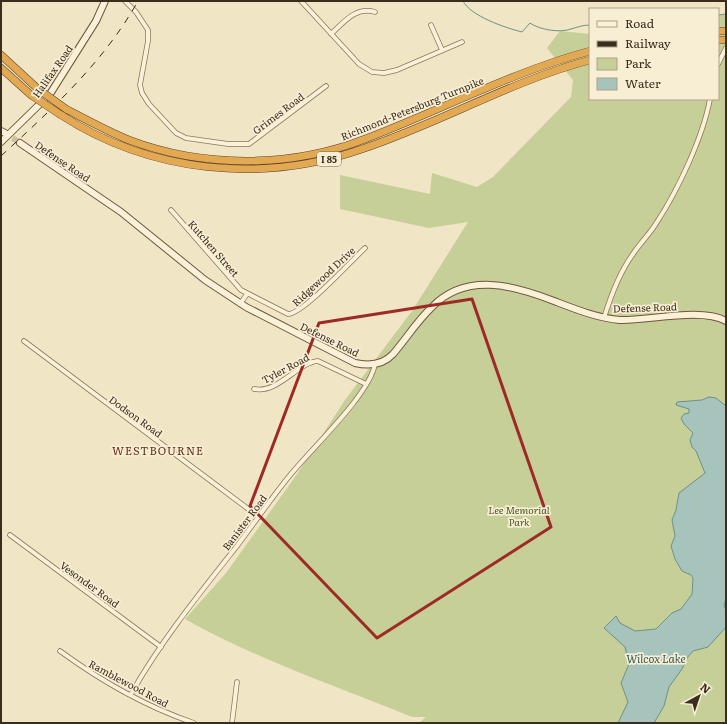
<svg xmlns="http://www.w3.org/2000/svg" width="727" height="724" font-family="Literata,serif">
	<style>
		.green { fill: #c6cf97 }
		.water { fill: #a6c3bc; stroke: #6c928a }
		.lines { fill: none; stroke-linecap: round; stroke-linejoin: round }
		.stream { stroke: #6c928a; stroke-width: 1 }
		.secondary-tunnel { stroke: #ccc0a3; stroke-width: 6; stroke-dasharray: 6 3; stroke-linecap: butt }
		.street-casing { stroke: #8c7659; stroke-width: 5.5 }
		.secondary-casing { stroke: #6e573d; stroke-width: 8 }
		.highway-casing { stroke: #5a442e; stroke-width: 8 }
		.street { stroke: #faf1d8; stroke-width: 4 }
		.secondary { stroke: #faf1d8; stroke-width: 6 }
		.highway { stroke: #e3a852; stroke-width: 7 }
		.rail { stroke: #3b2d1e; stroke-width: 1; stroke-dasharray: 7 7; stroke-linecap: butt }
		.highway-bridge-casing { stroke: #5a442e; stroke-width: 8; stroke-linecap: butt }
		.highway-bridge { stroke: #e3a852; stroke-width: 7 }
		.marked { fill: none; stroke: #9e2a27; stroke-width: 3; stroke-linejoin: round }
		.labels { text-anchor: middle; dominant-baseline: central; stroke-width: 3.5; stroke-linejoin: round; paint-order: stroke }
		.shield { fill: #f7eed4; stroke: #736755; stroke-width: 1 }
		.shield-label { font-size: 9px; font-weight: bold; fill: #3b2d1e }
		.street-label { font-size: 10px; fill: #3b2d1e; stroke: #f7eed4 }
		.park-label { font-size: 10px; font-style: italic; fill: #495924; stroke: #f7eed4 }
		.neighbourhood-label { font-size: 11px; letter-spacing: 1px; fill: #6a2f1b; stroke: #f7eed4 }
		.water-label { font-size: 11px; font-style: italic; fill: #2d5c5a; stroke: #f7eed4 }
	</style>
	<rect width="100%" height="100%" fill="#f0e5c4"/>
	<path class="green" d="M 726,14 L 726,723 L 419,723 L 426,717 L 412,717 C 336,686 256,659 185,619 L 226,573 L 295,477 L 345,400 L 412,311 L 468,222 L 429,228 L 340,209 L 340,175 L 430,194 L 432,173 L 477,187 L 493,177 L 571,97 L 573,80 L 547,48 L 560,31 L 590,34 L 590,99 L 718,99 L 718,15 Z"/>
	<path class="water" d="M 709,397 L 716,398 L 726,406 L 726,598 L 724,606 L 726,610 L 726,627 L 708,647 L 693,651 L 687,658 L 682,669 L 669,687 L 664,706 L 654,723 L 618,723 L 628,702 L 621,683 L 629,664 L 625,647 L 604,628 L 616,616 L 620,623 L 635,631 L 656,629 L 672,613 L 681,609 L 692,594 L 693,578 L 691,575 L 682,571 L 675,559 L 671,546 L 675,536 L 672,520 L 676,510 L 679,493 L 705,473 L 696,451 L 692,447 L 690,440 L 693,433 L 684,424 L 681,418 L 684,414 L 689,413 L 689,409 L 676,405 L 677,402 L 702,400 Z"/>
	<g class="lines">
		<path class="stream" d="M 463,1 C 470,16 506,28 522,32 L 530,23 C 540,30 560,33 571,29 C 578,27 583,25 590,25
			M 718,15 L 726,14"/>
		<path class="secondary-tunnel" d="M 5,133 L 20,143"/>
		<defs>
			<path id="street" d="M 125,1 L 136,12 L 148,30 L 148,41 L 140,85 L 142,93 L 149,104 L 176,133 L 186,138 L 228,144 L 249,144 L 326,86
				M 301,1 L 359,64 L 372,72 L 384,73 L 397,70 L 462,42
				M 431,25 L 442,50
				M 331,34 C 344,22 356,6 375,12
				M 718,64 L 726,48
				M 171,210 L 241,290 L 288,314 C 303,314 352,260 365,248
				M 240,304 L 247,294
				M 604,318 C 611,295 619,273 633,254 C 640,243 650,234 657,222 C 678,190 703,137 710,99
				M 24,341 L 259,517
				M 254,389 C 278,394 298,362 318,361 L 366,384
				M 10,535 L 161,647
				M 60,651 C 101,681 147,707 194,723
				M 131,694 C 161,641 199,594 237,546 C 255,522 272,497 291,474 C 312,448 370,394 375,364
				M 232,723 L 237,682"/>
			<path id="secondary" d="M 1,131 L 5,133
				M 1,142 L 50,94 L 96,21 L 105,1
				M 20,143 L 121,212 L 205,280 L 246,307 L 355,363 C 369,366 383,365 393,354 C 406,339 417,321 432,307 C 466,272 513,285 554,301 C 575,309 597,318 620,320 C 648,321 701,307 726,321"/>
			<path id="highway" d="M 718,31 L 726,31
				M 718,40 L 726,40
				M 1,55 L 38,89
				M 1,68 L 31,95
				M 66,109 C 87,120 107,131 129,140 C 203,168 291,168 365,139 C 441,110 512,72 590,51
				M 61,115 C 151,173 262,184 362,149 C 440,123 511,81 590,60"/>
		</defs>
		<use href="#street" class="street-casing"/>
		<use href="#secondary" class="secondary-casing"/>
		<use href="#highway" class="highway-casing"/>
		<use href="#street" class="street"/>
		<use href="#secondary" class="secondary"/>
		<use href="#highway" class="highway"/>
		<path class="rail" d="M 1,156 C 52,109 104,62 138,1"/>
		<defs>
			<path id="highway-bridge" d="M 38,89 L 66,109
				M 31,95 L 61,115"/>
		</defs>
		<use href="#highway-bridge" class="highway-bridge-casing"/>
		<use href="#highway-bridge" class="highway-bridge"/>
	</g>
	<path class="marked" d="M 472,299 L 551,527 L 377,638 L 250,506 L 319,323 Z"/>
	<g class="labels">
		<rect class="shield" x="317" y="152" width="24" height="14" rx="3"/>
		<g class="shield-label">
			<text x="329" y="159">I 85</text>
		</g>
		<g class="street-label">
			<text transform="translate(52 71) rotate(-55)">Halifax Road</text>
			<text transform="translate(412 108) rotate(-22)">Richmond-Petersburg Turnpike</text>
			<text transform="translate(278 113) rotate(-37)">Grimes Road</text>
			<text transform="translate(63 161) rotate(34)">Defense Road</text>
			<text transform="translate(214 248) rotate(49)">Kutchen Street</text>
			<text transform="translate(323 276) rotate(-43)">Ridgewood Drive</text>
			<text transform="translate(645 307) rotate(-2)">Defense Road</text>
			<text transform="translate(330 339) rotate(26)">Defense Road</text>
			<text transform="translate(285 368) rotate(-28)">Tyler Road</text>
			<text transform="translate(136 416) rotate(36)">Dodson Road</text>
			<text transform="translate(244 522) rotate(-53)">Banister Road</text>
			<text transform="translate(90 584) rotate(36)">Vesonder Road</text>
			<text transform="translate(129 683) rotate(28)">Ramblewood Road</text>
		</g>
		<g class="park-label">
			<text x="519" y="509">Lee Memorial<tspan x="519" dy="12">Park</tspan></text>
		</g>
		<g class="neighbourhood-label">
			<text x="158" y="450">WESTBOURNE</text>
		</g>
		<g class="water-label">
			<text x="656" y="658">Wilcox Lake</text>
		</g>
	</g>
	<rect width="727" height="724" fill="none" stroke="#3b2d1e" stroke-width="4"/>
	<rect x="589" y="8" width="130" height="92" fill="#f7eed4" stroke="#aca18b"/>
	<rect x="597" y="21" width="20" height="6" fill="#faf1d8" stroke="#aca18b"/>
	<text x="625" y="28" font-size="12" fill="#3b2d1e">Road</text>
	<rect x="597" y="41" width="20" height="6" fill="#3b2d1e" stroke="#aca18b"/>
	<text x="625" y="48" font-size="12" fill="#3b2d1e">Railway</text>
	<rect x="597" y="58" width="20" height="12" fill="#c6cf97" stroke="#aca18b"/>
	<text x="625" y="68" font-size="12" fill="#3b2d1e">Park</text>
	<rect x="597" y="78" width="20" height="12" fill="#a6c3bc" stroke="#aca18b"/>
	<text x="625" y="88" font-size="12" fill="#3b2d1e">Water</text>
	<g transform="translate(699 696) rotate(40)" stroke="#f7eed4" stroke-width="3" paint-order="stroke">
	<path d="M0-3L7 15L0 10L-7 15Z" fill="#3b2d1e"/>
	<text y="-6" font-size="11" font-weight="bold" text-anchor="middle" fill="#3b2d1e">N</text>
	</g>
</svg>
